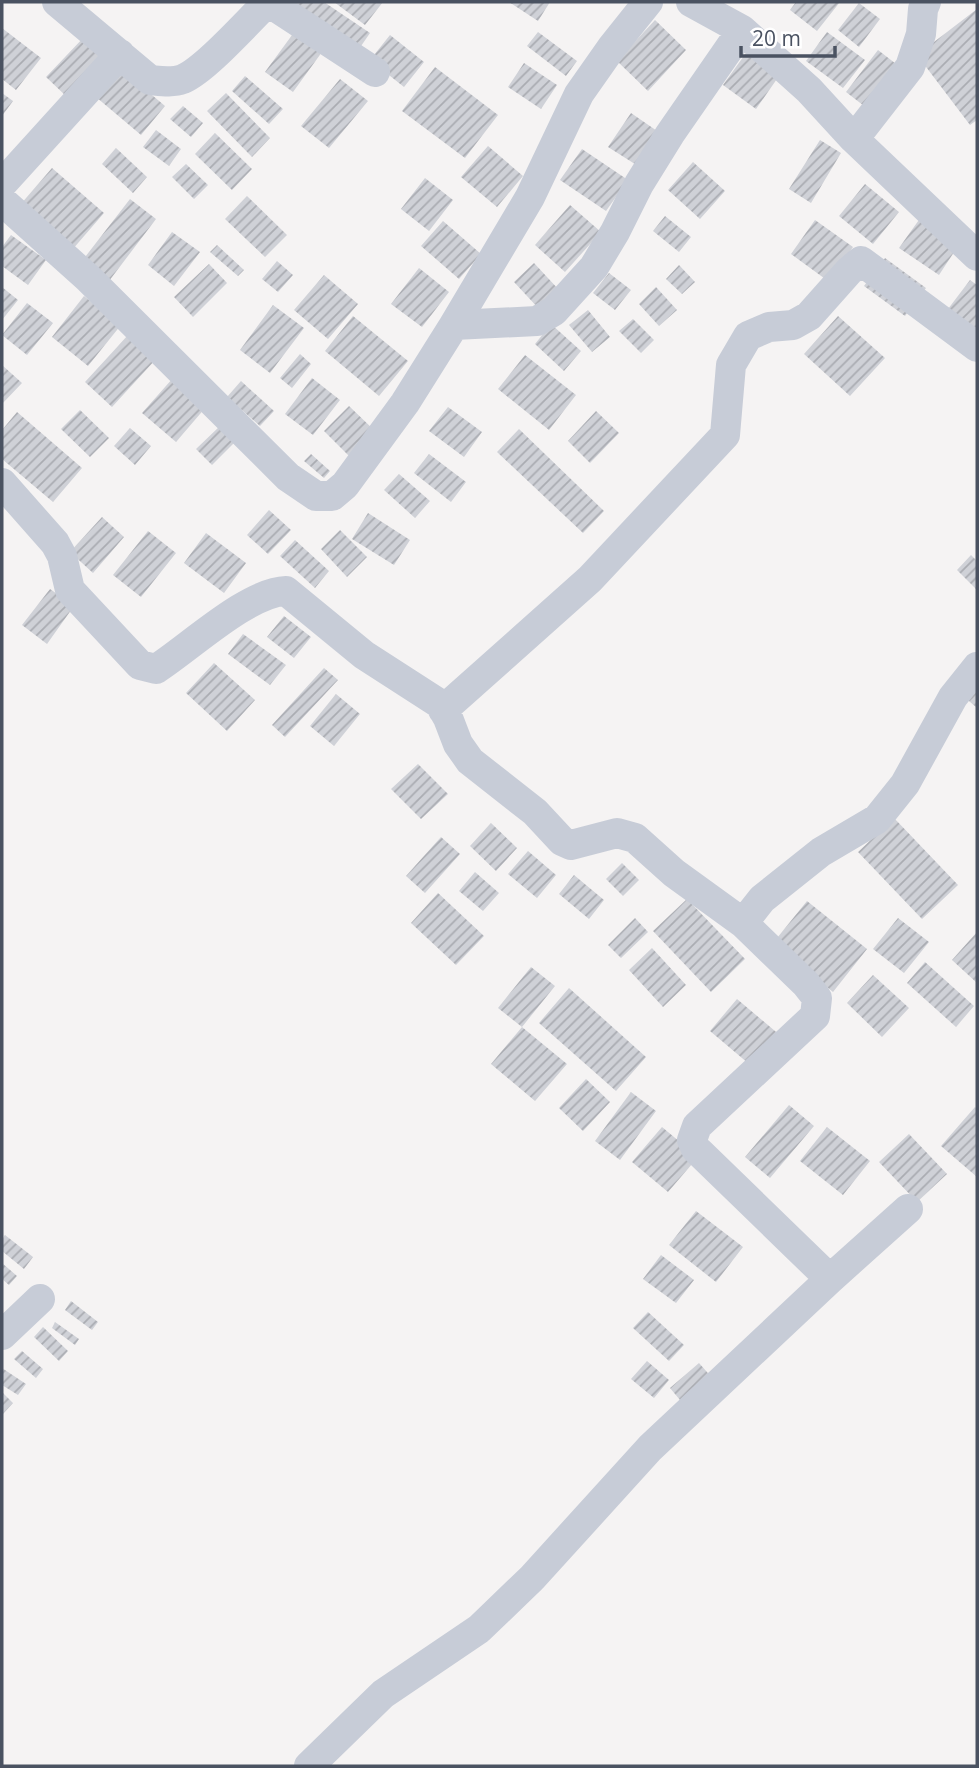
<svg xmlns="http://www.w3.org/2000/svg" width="979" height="1768" font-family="'Open Sans',sans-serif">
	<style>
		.building { fill: url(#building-hatch) }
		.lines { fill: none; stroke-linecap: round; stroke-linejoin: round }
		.minor { stroke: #c7ccd7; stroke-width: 30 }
	</style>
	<defs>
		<pattern id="building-hatch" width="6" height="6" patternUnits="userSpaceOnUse" patternTransform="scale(1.75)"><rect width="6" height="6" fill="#cfd1d7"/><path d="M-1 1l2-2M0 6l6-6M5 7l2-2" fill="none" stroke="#aaacb2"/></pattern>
	</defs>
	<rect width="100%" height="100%" fill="#f5f3f3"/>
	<path class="building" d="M 291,2 L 324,2 L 370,33 L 359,49 Z
		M 334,2 L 383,2 L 365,25 Z
		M 509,2 L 550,2 L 538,21 Z
		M 796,2 L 840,2 L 817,31 L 790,10 Z
		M 859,3 L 880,19 L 859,47 L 838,30 Z
		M 977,9 L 977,120 L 970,125 L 917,55 Z
		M 655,20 L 686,50 L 648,91 L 617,61 Z
		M 2,28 L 41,58 L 16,90 L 2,79 Z
		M 295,31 L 322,52 L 293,92 L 265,72 Z
		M 538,32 L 577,61 L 566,76 L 527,46 Z
		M 827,32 L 865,60 L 843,88 L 806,61 Z
		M 390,35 L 424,62 L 404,87 L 370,60 Z
		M 85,36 L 106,57 L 67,97 L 46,77 Z
		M 878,50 L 900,67 L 868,109 L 846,92 Z
		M 746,53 L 779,76 L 756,109 L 723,85 Z
		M 524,63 L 557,85 L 541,109 L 508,87 Z
		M 435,67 L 498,115 L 465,158 L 402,111 Z
		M 120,68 L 165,106 L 141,135 L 96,97 Z
		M 245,76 L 283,109 L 269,124 L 232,91 Z
		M 340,79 L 368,101 L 329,148 L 301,126 Z
		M 2,93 L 13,101 L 2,116 Z
		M 226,93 L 270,138 L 252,157 L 207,111 Z
		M 183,106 L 203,123 L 191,137 L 170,119 Z
		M 631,113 L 660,133 L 638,166 L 608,147 Z
		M 156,130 L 181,149 L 169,166 L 143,147 Z
		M 215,133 L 252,169 L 232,190 L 195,154 Z
		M 820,140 L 841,153 L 811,203 L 789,189 Z
		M 488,146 L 523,176 L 497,207 L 461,177 Z
		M 116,148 L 147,177 L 133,193 L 102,164 Z
		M 582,149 L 628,180 L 606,211 L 560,180 Z
		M 693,162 L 725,191 L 700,219 L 668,190 Z
		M 186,164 L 208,185 L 194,199 L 172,177 Z
		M 52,168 L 104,213 L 72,250 L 20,205 Z
		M 425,178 L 453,200 L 429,231 L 401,209 Z
		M 865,184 L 899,212 L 873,244 L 839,216 Z
		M 247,196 L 287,235 L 265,257 L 225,219 Z
		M 130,199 L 156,219 L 109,281 L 82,261 Z
		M 570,205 L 601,232 L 565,272 L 535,245 Z
		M 665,216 L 691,237 L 679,252 L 653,231 Z
		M 921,217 L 960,243 L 939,275 L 899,248 Z
		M 815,220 L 853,247 L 828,281 L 791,254 Z
		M 443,221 L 481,254 L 459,279 L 421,246 Z
		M 172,232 L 200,252 L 174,286 L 148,265 Z
		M 11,235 L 46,260 L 28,285 L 2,266 L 2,247 Z
		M 217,245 L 244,270 L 238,276 L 210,252 Z
		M 885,258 L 926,288 L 905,316 L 864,286 Z
		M 277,261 L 293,275 L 278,292 L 262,279 Z
		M 534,263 L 560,291 L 540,310 L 514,282 Z
		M 209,264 L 227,283 L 193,317 L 174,297 Z
		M 679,265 L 695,282 L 682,294 L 666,279 Z
		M 419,268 L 449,292 L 422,327 L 391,304 Z
		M 609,273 L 631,290 L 615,310 L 593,293 Z
		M 324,275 L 358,304 L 328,339 L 294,310 Z
		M 970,280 L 977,285 L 977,338 L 945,313 Z
		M 2,287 L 18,300 L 2,320 Z
		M 656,287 L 677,310 L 659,326 L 639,304 Z
		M 84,296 L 121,325 L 88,366 L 52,337 Z
		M 27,303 L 53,323 L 27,355 L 2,335 Z
		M 273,305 L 304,328 L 270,373 L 240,350 Z
		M 588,310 L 610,337 L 592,352 L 569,325 Z
		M 353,316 L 408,361 L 379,396 L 325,351 Z
		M 838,316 L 885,358 L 850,396 L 804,354 Z
		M 633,319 L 654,340 L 641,353 L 619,331 Z
		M 551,324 L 581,351 L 564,371 L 535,344 Z
		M 130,333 L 157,358 L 112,407 L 85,382 Z
		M 300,354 L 311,364 L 292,388 L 280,378 Z
		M 525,355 L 576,395 L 549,430 L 498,389 Z
		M 2,365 L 22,383 L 2,404 Z
		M 173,378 L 206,407 L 176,442 L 142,413 Z
		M 312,378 L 340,400 L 313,435 L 285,414 Z
		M 241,381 L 274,411 L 260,426 L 227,397 Z
		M 349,406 L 375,431 L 350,457 L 324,431 Z
		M 448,407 L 482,432 L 464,457 L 429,431 Z
		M 80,410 L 109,438 L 90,457 L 61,429 Z
		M 596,411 L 619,433 L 590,463 L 568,441 Z
		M 17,412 L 82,468 L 53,502 L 2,459 L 2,430 Z
		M 220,426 L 235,442 L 212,465 L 196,449 Z
		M 130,428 L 151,446 L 135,465 L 114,446 Z
		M 519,429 L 604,511 L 583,533 L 497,452 Z
		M 311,454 L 330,471 L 324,478 L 304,461 Z
		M 429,454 L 466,482 L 451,502 L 414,473 Z
		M 399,474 L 430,501 L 415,518 L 384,490 Z
		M 269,510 L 291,530 L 268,554 L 247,535 Z
		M 368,513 L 410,540 L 394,565 L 352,539 Z
		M 102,517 L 124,537 L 93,573 L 70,552 Z
		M 340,530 L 367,557 L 347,577 L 321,549 Z
		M 148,531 L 176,553 L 141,597 L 113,575 Z
		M 206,533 L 246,563 L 224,593 L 184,563 Z
		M 295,540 L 329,571 L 315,588 L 280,556 Z
		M 971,555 L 977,561 L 977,590 L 957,570 Z
		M 50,589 L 74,606 L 47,644 L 22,625 Z
		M 284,616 L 311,637 L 294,658 L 267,637 Z
		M 243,634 L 286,665 L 270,685 L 228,654 Z
		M 214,663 L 255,700 L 227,731 L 186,693 Z
		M 324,668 L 338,680 L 285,737 L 272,725 Z
		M 977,680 L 977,705 L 976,707 L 963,696 Z
		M 336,694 L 360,714 L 334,746 L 310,726 Z
		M 418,764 L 448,794 L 421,819 L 391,789 Z
		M 894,818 L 958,885 L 922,919 L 858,852 Z
		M 491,823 L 517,848 L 496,871 L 470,846 Z
		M 441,837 L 460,854 L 425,893 L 406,876 Z
		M 528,851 L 556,875 L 537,898 L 508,874 Z
		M 622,863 L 639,880 L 623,896 L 606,879 Z
		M 475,872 L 499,893 L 483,911 L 459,891 Z
		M 574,875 L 604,900 L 589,919 L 559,894 Z
		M 438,893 L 484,936 L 456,965 L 411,923 Z
		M 687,899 L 745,959 L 711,992 L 653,931 Z
		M 807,901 L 867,949 L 833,992 L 773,943 Z
		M 635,918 L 648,932 L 621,958 L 608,945 Z
		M 898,918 L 929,942 L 904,973 L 873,949 Z
		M 977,932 L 977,983 L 952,960 Z
		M 652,948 L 686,985 L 663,1007 L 629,970 Z
		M 925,962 L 974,1006 L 956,1027 L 907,983 Z
		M 531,967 L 555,986 L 522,1027 L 498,1008 Z
		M 873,975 L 909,1008 L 882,1037 L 847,1003 Z
		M 569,988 L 646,1057 L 616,1091 L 539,1023 Z
		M 737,999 L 782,1037 L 755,1069 L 710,1031 Z
		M 522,1027 L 567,1064 L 535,1101 L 491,1064 Z
		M 586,1079 L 610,1102 L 583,1131 L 559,1108 Z
		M 631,1092 L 656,1111 L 620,1160 L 595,1141 Z
		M 789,1105 L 814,1126 L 770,1178 L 745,1157 Z
		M 975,1107 L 977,1109 L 977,1177 L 941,1146 Z
		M 662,1127 L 698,1157 L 668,1192 L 632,1162 Z
		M 827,1127 L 870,1161 L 843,1195 L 800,1161 Z
		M 909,1134 L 947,1174 L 917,1202 L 879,1162 Z
		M 696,1211 L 743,1247 L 716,1282 L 669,1245 Z
		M 5,1235 L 33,1257 L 24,1269 L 2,1251 L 2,1240 Z
		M 661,1255 L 694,1280 L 676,1303 L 643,1279 Z
		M 2,1263 L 17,1276 L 9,1285 L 2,1279 Z
		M 71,1301 L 98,1322 L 92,1330 L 65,1310 Z
		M 648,1312 L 684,1345 L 669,1361 L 633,1328 Z
		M 55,1322 L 79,1339 L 75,1345 L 52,1328 Z
		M 43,1327 L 68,1351 L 59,1361 L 34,1337 Z
		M 22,1351 L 43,1369 L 36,1378 L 14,1359 Z
		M 647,1361 L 669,1380 L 654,1398 L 631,1379 Z
		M 699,1363 L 714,1380 L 685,1406 L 670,1388 Z
		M 2,1368 L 26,1384 L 18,1395 L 2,1385 Z
		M 2,1392 L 13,1403 L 2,1415 Z"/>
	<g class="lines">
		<path class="minor" d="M 57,2 L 150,80 C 161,81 172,83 183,79 C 206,69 248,21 268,2
			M 268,2 L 375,72
			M 691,2 L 742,30 L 809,90 L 854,139 L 977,256
			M 854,139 L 910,67 L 921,34 L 923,9 L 926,2
			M 2,184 L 120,54
			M 2,201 L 88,278 L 288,477 L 316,496 L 332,496 L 345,485 L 405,403 L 454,325 L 537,321 L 554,311 L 594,267 L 615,232 L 639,184 L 670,134 L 742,30
			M 454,325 L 530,197 L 579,94 L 612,47 L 648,2
			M 2,483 L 55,543 L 62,556 L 70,590 L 140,665 L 156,669 C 189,648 248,592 286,591 L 364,655 L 440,704 L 448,718 L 458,744 L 470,761 L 535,812 L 562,841 L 571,845 L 617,833 L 635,838 L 674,873 L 743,923 L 806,984 L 817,998 L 815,1016 L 697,1126 L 692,1140 L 696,1149 L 830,1279 L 650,1448 L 532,1578 L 479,1629 L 383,1694 L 309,1766
			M 443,710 L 590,579 L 725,435 L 731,365 L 748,336 L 769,327 L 793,325 L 809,316 L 849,271 L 861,261 L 977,347
			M 743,923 L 762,899 L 821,852 L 877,819 L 905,784 L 953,697 L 977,667
			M 830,1279 L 908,1209
			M 2,1335 L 40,1299"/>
	</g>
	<rect width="979" height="1768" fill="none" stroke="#4a5261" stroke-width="7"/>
	<path d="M741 46v10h94v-10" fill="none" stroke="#4a5261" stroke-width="3.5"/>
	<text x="752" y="46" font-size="21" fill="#4a5261" stroke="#ffffff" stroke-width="5" paint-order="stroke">20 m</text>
</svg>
